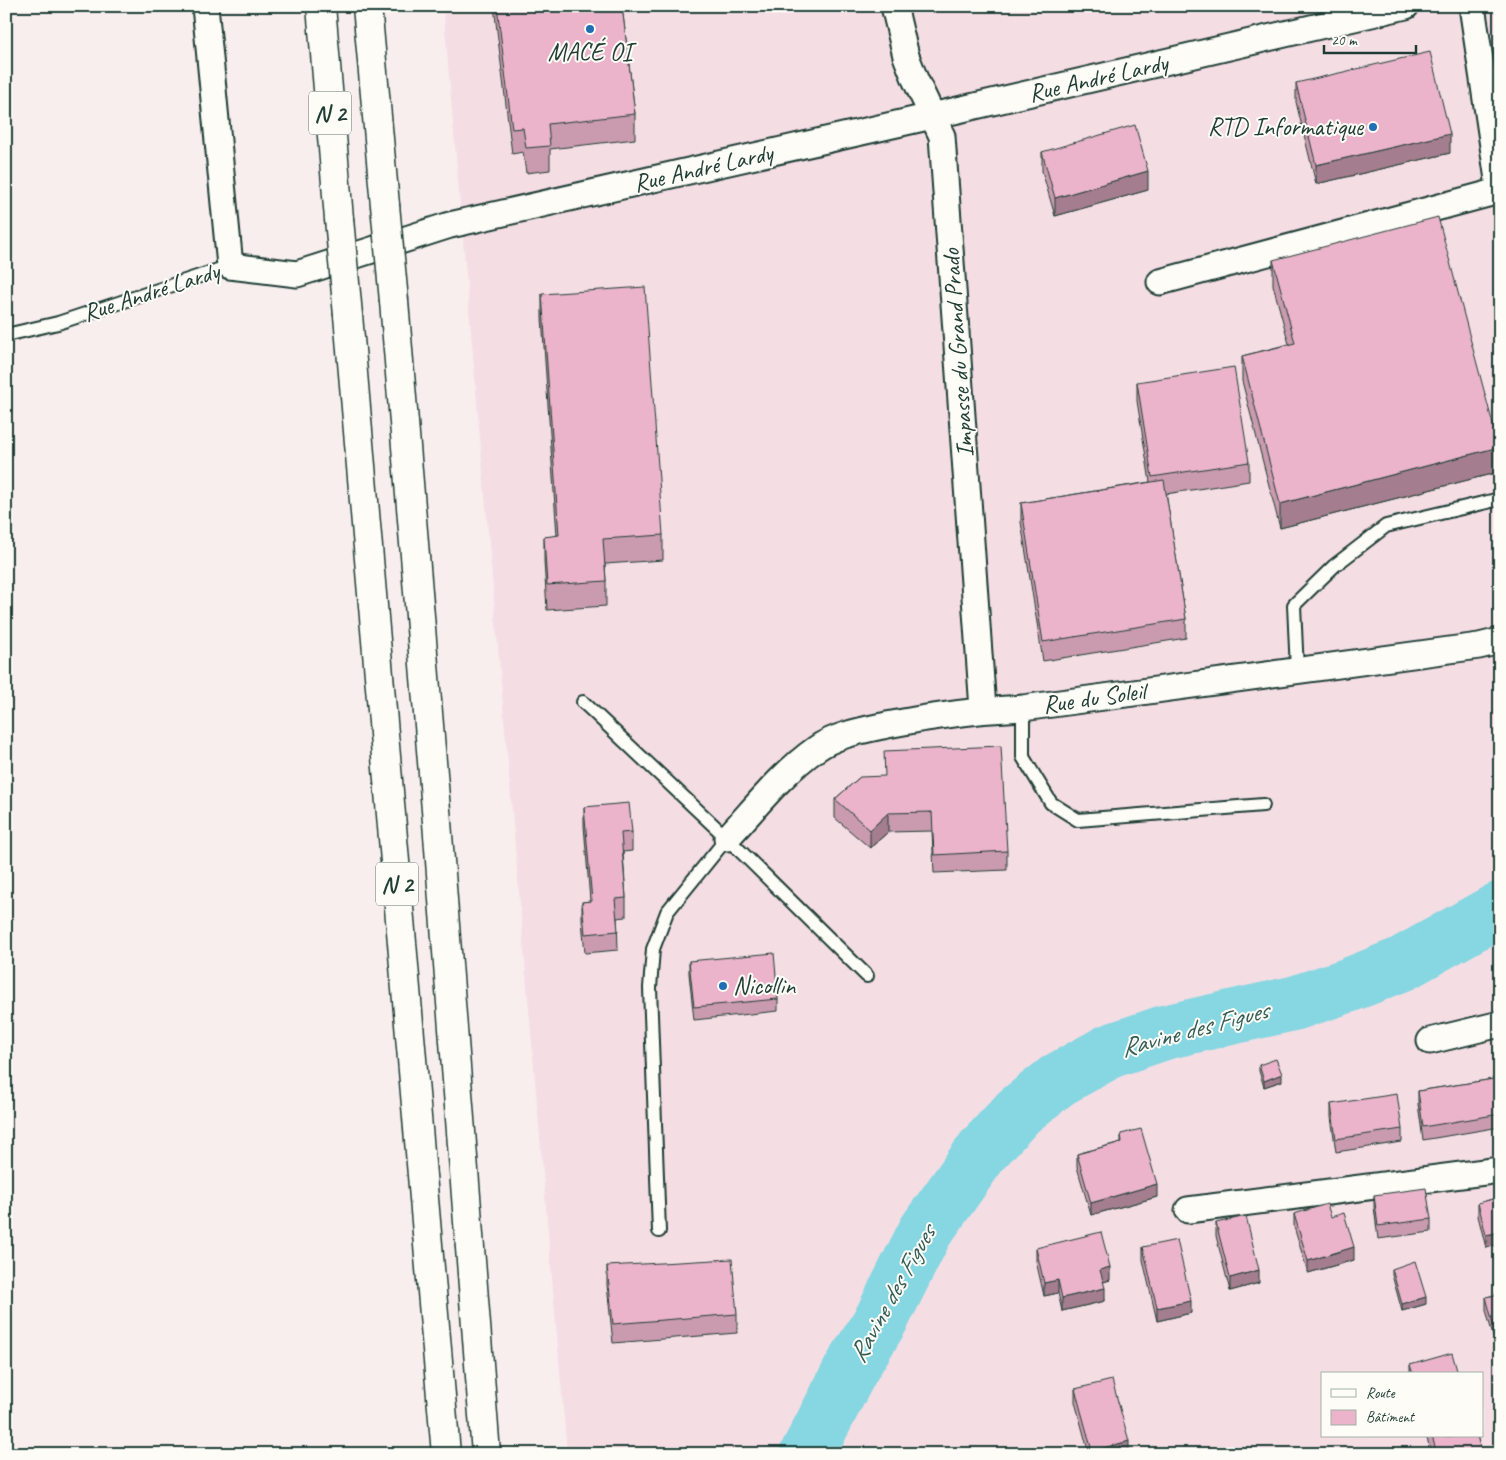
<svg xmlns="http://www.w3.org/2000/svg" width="1506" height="1460" font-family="Caveat,sans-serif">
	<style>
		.built { fill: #f5dde4; fill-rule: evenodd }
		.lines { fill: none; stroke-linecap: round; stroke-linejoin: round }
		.river { stroke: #86d7e1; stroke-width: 55 }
		.service-casing { stroke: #1f3d34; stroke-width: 16 }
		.minor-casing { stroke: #1f3d34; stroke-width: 29 }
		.trunk-casing { stroke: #1f3d34; stroke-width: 31 }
		.service { stroke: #fdfcf7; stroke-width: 12 }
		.minor { stroke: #fdfcf7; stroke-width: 25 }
		.trunk { stroke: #fdfcf7; stroke-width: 28 }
		.trunk-bridge-casing { stroke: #1f3d34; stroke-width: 31; stroke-linecap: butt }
		.trunk-bridge { stroke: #fdfcf7; stroke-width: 28 }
		.wall { fill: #ca9baf; stroke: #1f3d34 }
		.shaded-wall { fill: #a47e8e; stroke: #1f3d34 }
		.building { fill: #ebb4cb; stroke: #1f3d34 }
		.poi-dot { fill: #1f6fb2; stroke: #fdfcf7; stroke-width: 2 }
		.labels { text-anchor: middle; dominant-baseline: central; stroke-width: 4; stroke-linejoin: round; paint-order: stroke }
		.shield { fill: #fdfcf7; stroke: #62766e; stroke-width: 1 }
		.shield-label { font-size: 24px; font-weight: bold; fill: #1f3d34 }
		.poi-label { font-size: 25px; fill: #1f3d34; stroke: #fdfcf7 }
		.street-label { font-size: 25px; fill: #1f3d34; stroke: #fdfcf7 }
		.water-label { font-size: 26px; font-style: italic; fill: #345c57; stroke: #fdfcf7 }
	</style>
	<rect width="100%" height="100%" fill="#f9eeee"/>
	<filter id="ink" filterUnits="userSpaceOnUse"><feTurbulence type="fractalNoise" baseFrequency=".02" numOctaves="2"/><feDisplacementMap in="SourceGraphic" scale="10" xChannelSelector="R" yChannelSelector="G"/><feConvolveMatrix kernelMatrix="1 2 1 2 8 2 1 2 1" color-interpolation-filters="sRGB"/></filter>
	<g filter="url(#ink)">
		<path class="built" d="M 443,6 L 1500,6 L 1500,1454 L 567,1454 ZM 1322,1374 L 1482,1374 L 1482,1436 L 1322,1436 Z"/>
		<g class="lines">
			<path class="river" d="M 807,1454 L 851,1369 L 882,1318 L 925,1232 L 983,1150 L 1019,1111 L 1058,1080 L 1110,1051 L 1166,1032 L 1295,1003 L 1349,985 L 1402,964 L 1500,909"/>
			<defs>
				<path id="service" d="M 6,335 L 58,323 L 230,266
					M 1297,671 L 1294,605 L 1334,566 L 1386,526 L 1500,499
					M 583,702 L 727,838 L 867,976
					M 1023,708 L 1023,757 L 1051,803 L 1078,820 L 1263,805
					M 659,1231 L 650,988 L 653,949 L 667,912 L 727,838"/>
				<path id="minor" d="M 205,6 L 230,266 L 297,274 L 450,225 L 932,116 L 1406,6
					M 894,6 L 906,56 L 915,79 L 942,136 L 983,709
					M 1472,6 L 1500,193
					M 1160,282 L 1499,191
					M 727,838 C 755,808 782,773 816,749 C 835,735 864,730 887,725 C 932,716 977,710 1023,708 L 1479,646 L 1500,641
					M 1430,1041 L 1500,1024
					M 1188,1210 L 1500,1170"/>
				<path id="trunk" d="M 321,6 L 339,219
					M 367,6 L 385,205
					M 394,301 L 437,822 L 486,1454
					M 348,315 L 446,1454"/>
			</defs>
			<use href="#service" class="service-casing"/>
			<use href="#minor" class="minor-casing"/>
			<use href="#trunk" class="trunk-casing"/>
			<use href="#service" class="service"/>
			<use href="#minor" class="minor"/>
			<use href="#trunk" class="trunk"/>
			<defs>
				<path id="trunk-bridge" d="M 385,205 L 394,301
					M 339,219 L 348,315"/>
			</defs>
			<use href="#trunk-bridge" class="trunk-bridge-casing"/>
			<use href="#trunk-bridge" class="trunk-bridge"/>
		</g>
		<path class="wall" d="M 494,6 L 622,6 L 635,114 L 635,139 L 550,149 L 550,170 L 526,173 L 523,152 L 512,154 Z
			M 962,6 L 978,6 L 962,8 Z
			M 1296,83 L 1450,153 L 1316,184 L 1296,102 Z
			M 1042,152 L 1148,190 L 1055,216 L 1042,171 Z
			M 1273,260 L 1499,472 L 1280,528 L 1242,381 L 1242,356 L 1289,344 L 1273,285 Z
			M 542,294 L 663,535 L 663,560 L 605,564 L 606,581 L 606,606 L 547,610 L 544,561 L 544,537 L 557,536 L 542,318 Z
			M 1137,382 L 1249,462 L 1249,481 L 1166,494 L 1186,619 L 1186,638 L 1043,661 L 1021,522 L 1021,503 L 1150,482 L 1137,401 Z
			M 860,777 L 1007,851 L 1007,870 L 934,873 L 932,831 L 888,832 L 870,848 L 835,818 L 835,799 Z
			M 584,807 L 632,832 L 632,851 L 623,852 L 626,898 L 626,917 L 617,918 L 618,950 L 585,953 L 582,921 L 582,902 L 590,901 L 584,826 Z
			M 689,961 L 778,999 L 778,1011 L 694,1020 L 689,974 Z
			M 1259,1065 L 1282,1081 L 1264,1087 L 1259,1071 Z
			M 1500,1078 L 1500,1127 L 1423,1140 L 1418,1104 L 1418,1091 Z
			M 1331,1104 L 1402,1129 L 1402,1142 L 1336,1152 L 1331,1117 Z
			M 1121,1134 L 1157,1197 L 1091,1215 L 1077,1167 L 1077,1154 L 1121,1142 Z
			M 1374,1195 L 1431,1219 L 1431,1232 L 1378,1239 L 1374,1207 Z
			M 1500,1197 L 1500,1244 L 1486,1248 L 1478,1216 L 1478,1203 Z
			M 1294,1214 L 1331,1217 L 1354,1260 L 1308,1273 L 1294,1227 Z
			M 1216,1223 L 1259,1283 L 1230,1291 L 1216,1236 Z
			M 1143,1247 L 1191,1313 L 1157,1321 L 1143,1260 Z
			M 1036,1248 L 1110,1280 L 1103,1282 L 1105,1301 L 1062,1311 L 1058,1293 L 1044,1296 L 1036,1261 Z
			M 607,1266 L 737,1314 L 737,1333 L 613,1343 L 607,1285 Z
			M 1392,1269 L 1426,1304 L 1402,1311 L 1392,1275 Z
			M 1500,1294 L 1494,1340 L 1486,1310 L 1486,1297 Z
			M 1410,1365 L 1458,1374 L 1410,1374 Z
			M 1075,1389 L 1129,1454 L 1089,1454 L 1075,1402 Z
			M 1426,1436 L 1477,1436 L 1482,1454 L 1432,1454 Z"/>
		<path class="shaded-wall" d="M 1450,134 L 1450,153 L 1316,184 L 1316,165 Z
			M 1148,171 L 1148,190 L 1055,216 L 1055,198 Z
			M 1499,447 L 1499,472 L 1280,528 L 1280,504 Z
			M 888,813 L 888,832 L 870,848 L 870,830 Z
			M 1282,1074 L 1282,1081 L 1264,1087 L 1264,1081 Z
			M 1157,1184 L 1157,1197 L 1091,1215 L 1091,1203 Z
			M 1500,1232 L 1500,1244 L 1486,1248 L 1486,1235 Z
			M 1354,1247 L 1354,1260 L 1308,1273 L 1308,1261 Z
			M 1110,1267 L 1110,1280 L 1100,1283 L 1100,1270 Z
			M 1259,1270 L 1259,1283 L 1230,1291 L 1230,1278 Z
			M 1058,1280 L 1058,1293 L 1044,1296 L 1044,1283 Z
			M 1105,1288 L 1105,1301 L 1062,1311 L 1062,1298 Z
			M 1426,1297 L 1426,1304 L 1402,1311 L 1402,1304 Z
			M 1191,1301 L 1191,1313 L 1157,1321 L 1157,1308 Z
			M 1500,1326 L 1500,1338 L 1494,1340 L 1494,1327 Z
			M 1129,1441 L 1129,1454 L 1092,1454 L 1092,1451 Z"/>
		<path class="building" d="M 497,6 L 622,6 L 635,114 L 548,124 L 550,146 L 526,148 L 523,128 L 512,129 Z
			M 1430,52 L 1450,134 L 1316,165 L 1296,83 Z
			M 1135,125 L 1148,171 L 1055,198 L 1042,152 Z
			M 1438,217 L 1499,447 L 1280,504 L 1242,356 L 1295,343 L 1273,260 Z
			M 645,287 L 663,535 L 603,539 L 606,581 L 547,585 L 544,537 L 559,535 L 542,294 Z
			M 1234,367 L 1249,462 L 1152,477 L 1137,382 Z
			M 1164,480 L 1186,619 L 1043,642 L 1021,503 Z
			M 1001,746 L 1007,851 L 934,855 L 932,812 L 888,813 L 870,830 L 835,799 L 860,777 L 885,776 L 884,751 Z
			M 629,803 L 632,832 L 621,833 L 626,898 L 615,899 L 618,931 L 585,934 L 582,902 L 592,901 L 584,807 Z
			M 774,953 L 778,999 L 694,1007 L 689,961 Z
			M 1276,1059 L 1282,1074 L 1264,1081 L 1259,1065 Z
			M 1500,1078 L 1500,1114 L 1423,1127 L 1418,1091 Z
			M 1397,1094 L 1402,1129 L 1336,1139 L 1331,1104 Z
			M 1141,1129 L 1157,1184 L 1091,1203 L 1077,1154 L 1122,1142 L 1121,1134 Z
			M 1426,1188 L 1431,1219 L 1378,1226 L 1374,1195 Z
			M 1500,1197 L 1500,1232 L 1486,1235 L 1478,1203 Z
			M 1327,1204 L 1331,1217 L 1344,1213 L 1354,1247 L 1308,1261 L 1294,1214 Z
			M 1246,1216 L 1259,1270 L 1230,1278 L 1216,1223 Z
			M 1101,1232 L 1110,1267 L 1100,1270 L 1105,1288 L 1062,1298 L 1058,1280 L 1044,1283 L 1036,1248 Z
			M 1177,1240 L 1191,1301 L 1157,1308 L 1143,1247 Z
			M 732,1259 L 737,1314 L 613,1324 L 607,1266 Z
			M 1415,1261 L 1426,1297 L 1402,1304 L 1392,1269 Z
			M 1500,1294 L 1500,1326 L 1494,1327 L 1486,1297 Z
			M 1452,1353 L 1458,1374 L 1413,1374 L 1410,1365 Z
			M 1112,1380 L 1129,1441 L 1092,1451 L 1075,1389 Z
			M 1432,1436 L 1477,1436 L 1482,1454 L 1437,1454 Z"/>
	</g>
	<g class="poi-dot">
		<circle cx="590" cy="29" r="5"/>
		<circle cx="1373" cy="127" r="5"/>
		<circle cx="723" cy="986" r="5"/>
	</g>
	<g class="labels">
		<g class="shield">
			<rect x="309" y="91.5" width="42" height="43" rx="4"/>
			<rect x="376" y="862.5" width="42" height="43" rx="4"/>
		</g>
		<g class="shield-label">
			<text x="330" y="113">N 2</text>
			<text x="397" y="884">N 2</text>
		</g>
		<g class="poi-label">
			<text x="590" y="52">MACÉ OI</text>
			<text x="1363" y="127" text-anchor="end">RTD Informatique</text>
			<text x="733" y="986" text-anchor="start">Nicollin</text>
		</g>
		<g class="street-label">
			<text transform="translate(1098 78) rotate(-13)">Rue André Lardy</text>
			<text transform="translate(703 168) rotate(-13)">Rue André Lardy</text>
			<text transform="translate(151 292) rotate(-18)">Rue André Lardy</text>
			<text transform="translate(958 353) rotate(-94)">Impasse du Grand Prado</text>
			<text transform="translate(1094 698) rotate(-8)">Rue du Soleil</text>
		</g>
		<g class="water-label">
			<text transform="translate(1194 1029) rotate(-15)">Ravine des Figues</text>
			<text transform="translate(892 1294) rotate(-61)">Ravine des Figues</text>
		</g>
	</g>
	<rect width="1506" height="1460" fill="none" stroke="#fdfcf7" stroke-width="25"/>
	<rect x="12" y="12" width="1481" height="1435" fill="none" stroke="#1f3d34" stroke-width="2" filter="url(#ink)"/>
	<rect x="1321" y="1372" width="162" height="65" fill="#fdfcf7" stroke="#a4b0a9"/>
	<rect x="1331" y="1389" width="25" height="8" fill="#fdfcf7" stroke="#a4b0a9"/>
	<text x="1366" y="1398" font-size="15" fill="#1f3d34">Route</text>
	<rect x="1331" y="1410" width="25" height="15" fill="#ebb4cb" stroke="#a4b0a9"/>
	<text x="1366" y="1422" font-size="15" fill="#1f3d34">Bâtiment</text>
	<path d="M1324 45v8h92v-8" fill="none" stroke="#1f3d34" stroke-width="2.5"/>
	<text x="1331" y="45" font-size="15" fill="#1f3d34" stroke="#fdfcf7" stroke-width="4" paint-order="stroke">20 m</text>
</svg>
